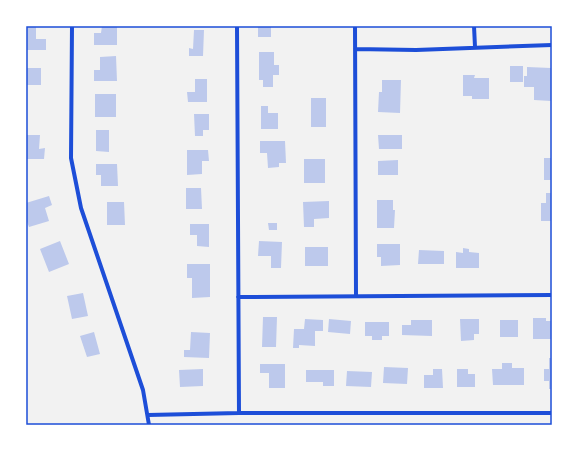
<svg xmlns="http://www.w3.org/2000/svg" width="578" height="451" font-family="Poppins,sans-serif">
	<style>
		.building { fill: #bdc9ec }
		.lines { fill: none; stroke-linecap: round; stroke-linejoin: round }
		.minor { stroke: #1d4ed8; stroke-width: 4 }
		.neatline { fill: none; stroke: #1d4ed8; stroke-width: 1.5 }
	</style>
	<rect width="100%" height="100%" fill="#f2f2f2"/>
	<path class="building" d="M 26,26 L 36,26 L 36,39 L 46,39 L 46,50 L 26,50 Z
		M 102,26 L 117,26 L 117,45 L 94,45 L 94,33 L 101,33 Z
		M 258,26 L 271,26 L 271,37 L 258,37 Z
		M 194,30 L 204,30 L 203,56 L 189,56 L 189,48 L 193,49 Z
		M 259,52 L 274,52 L 274,65 L 279,65 L 279,75 L 273,75 L 273,87 L 263,87 L 263,80 L 259,80 Z
		M 116,56 L 117,81 L 94,81 L 94,70 L 100,70 L 100,57 Z
		M 510,66 L 523,66 L 523,82 L 510,82 Z
		M 527,67 L 551,68 L 551,101 L 534,100 L 534,87 L 524,87 L 524,76 L 527,76 Z
		M 27,68 L 41,68 L 41,85 L 26,85 Z
		M 463,75 L 475,75 L 474,78 L 489,78 L 489,99 L 472,99 L 472,96 L 463,96 Z
		M 195,79 L 207,79 L 207,102 L 188,102 L 187,92 L 195,92 Z
		M 382,80 L 401,80 L 400,113 L 378,112 L 379,92 L 382,92 Z
		M 95,94 L 116,94 L 116,117 L 95,117 Z
		M 311,98 L 326,98 L 326,127 L 311,127 Z
		M 261,106 L 268,106 L 268,113 L 278,113 L 278,129 L 261,129 Z
		M 194,114 L 209,114 L 209,130 L 203,130 L 203,136 L 195,136 Z
		M 96,130 L 109,130 L 109,152 L 96,151 Z
		M 26,135 L 40,135 L 39,149 L 45,148 L 44,159 L 26,159 Z
		M 378,135 L 402,135 L 402,149 L 379,149 Z
		M 260,141 L 285,141 L 286,163 L 279,163 L 279,167 L 268,168 L 267,153 L 260,153 Z
		M 187,150 L 208,150 L 209,161 L 202,161 L 202,174 L 187,175 Z
		M 544,158 L 552,158 L 552,180 L 544,180 Z
		M 304,159 L 325,159 L 325,183 L 304,183 Z
		M 398,160 L 398,175 L 378,175 L 378,161 Z
		M 96,164 L 117,164 L 118,186 L 101,186 L 101,175 L 96,175 Z
		M 186,188 L 201,188 L 202,209 L 186,209 Z
		M 546,193 L 552,193 L 552,221 L 541,221 L 541,203 L 546,203 Z
		M 49,196 L 52,205 L 45,208 L 49,221 L 29,227 L 26,219 L 26,203 Z
		M 377,200 L 393,200 L 393,210 L 395,210 L 394,228 L 377,228 Z
		M 329,201 L 329,218 L 314,219 L 314,227 L 304,227 L 303,202 Z
		M 107,202 L 124,202 L 125,225 L 107,225 Z
		M 268,223 L 277,223 L 277,230 L 269,230 Z
		M 190,224 L 209,224 L 209,247 L 197,246 L 197,235 L 190,235 Z
		M 60,241 L 69,264 L 49,272 L 40,249 Z
		M 259,241 L 282,242 L 281,268 L 271,268 L 271,256 L 258,256 Z
		M 377,244 L 400,244 L 400,265 L 381,266 L 381,257 L 377,257 Z
		M 305,247 L 328,247 L 328,266 L 305,266 Z
		M 463,248 L 469,249 L 469,252 L 479,253 L 479,268 L 456,268 L 456,252 L 463,253 Z
		M 419,250 L 444,251 L 444,264 L 418,264 Z
		M 187,264 L 210,264 L 210,297 L 192,298 L 192,278 L 187,278 Z
		M 83,293 L 88,316 L 72,319 L 67,296 Z
		M 263,317 L 277,317 L 276,347 L 262,347 Z
		M 533,318 L 546,318 L 546,321 L 552,321 L 552,339 L 533,339 Z
		M 305,319 L 323,320 L 323,331 L 315,331 L 315,346 L 299,345 L 299,348 L 293,348 L 294,329 L 304,329 Z
		M 329,319 L 351,321 L 350,334 L 328,332 Z
		M 460,319 L 479,319 L 479,334 L 474,334 L 474,340 L 461,341 Z
		M 411,320 L 432,320 L 432,336 L 402,335 L 402,325 L 411,325 Z
		M 500,320 L 518,320 L 518,337 L 500,337 Z
		M 365,322 L 389,322 L 389,336 L 382,336 L 382,340 L 372,340 L 372,336 L 365,336 Z
		M 94,332 L 100,354 L 87,357 L 80,336 Z
		M 191,332 L 210,333 L 209,358 L 184,357 L 184,350 L 190,350 Z
		M 549,358 L 552,358 L 552,389 L 549,389 L 549,381 L 544,381 L 544,369 L 549,369 Z
		M 502,363 L 512,363 L 512,368 L 524,368 L 524,385 L 493,385 L 492,369 L 502,369 Z
		M 260,364 L 285,364 L 285,388 L 269,388 L 269,373 L 260,373 Z
		M 384,367 L 408,368 L 407,384 L 383,383 Z
		M 203,369 L 203,386 L 180,387 L 179,370 Z
		M 433,369 L 442,369 L 443,388 L 424,388 L 424,375 L 433,375 Z
		M 457,369 L 468,369 L 468,374 L 475,374 L 475,387 L 457,387 Z
		M 306,370 L 334,370 L 334,386 L 323,386 L 323,382 L 306,382 Z
		M 347,371 L 372,372 L 371,387 L 346,386 Z"/>
	<g class="lines">
		<path class="minor" d="M 72,26 L 71,158 L 81,208 L 143,390 L 149,425
			M 237,26 L 239,413
			M 355,26 L 356,296
			M 474,26 L 475,47
			M 355,49 L 416,50 L 552,45
			M 238,297 L 552,295
			M 148,415 L 239,413 L 552,413"/>
	</g>
	<rect width="578" height="451" fill="none" stroke="#ffffff" stroke-width="54"/>
	<rect x="27" y="27" width="524" height="397" class="neatline"/>
</svg>
